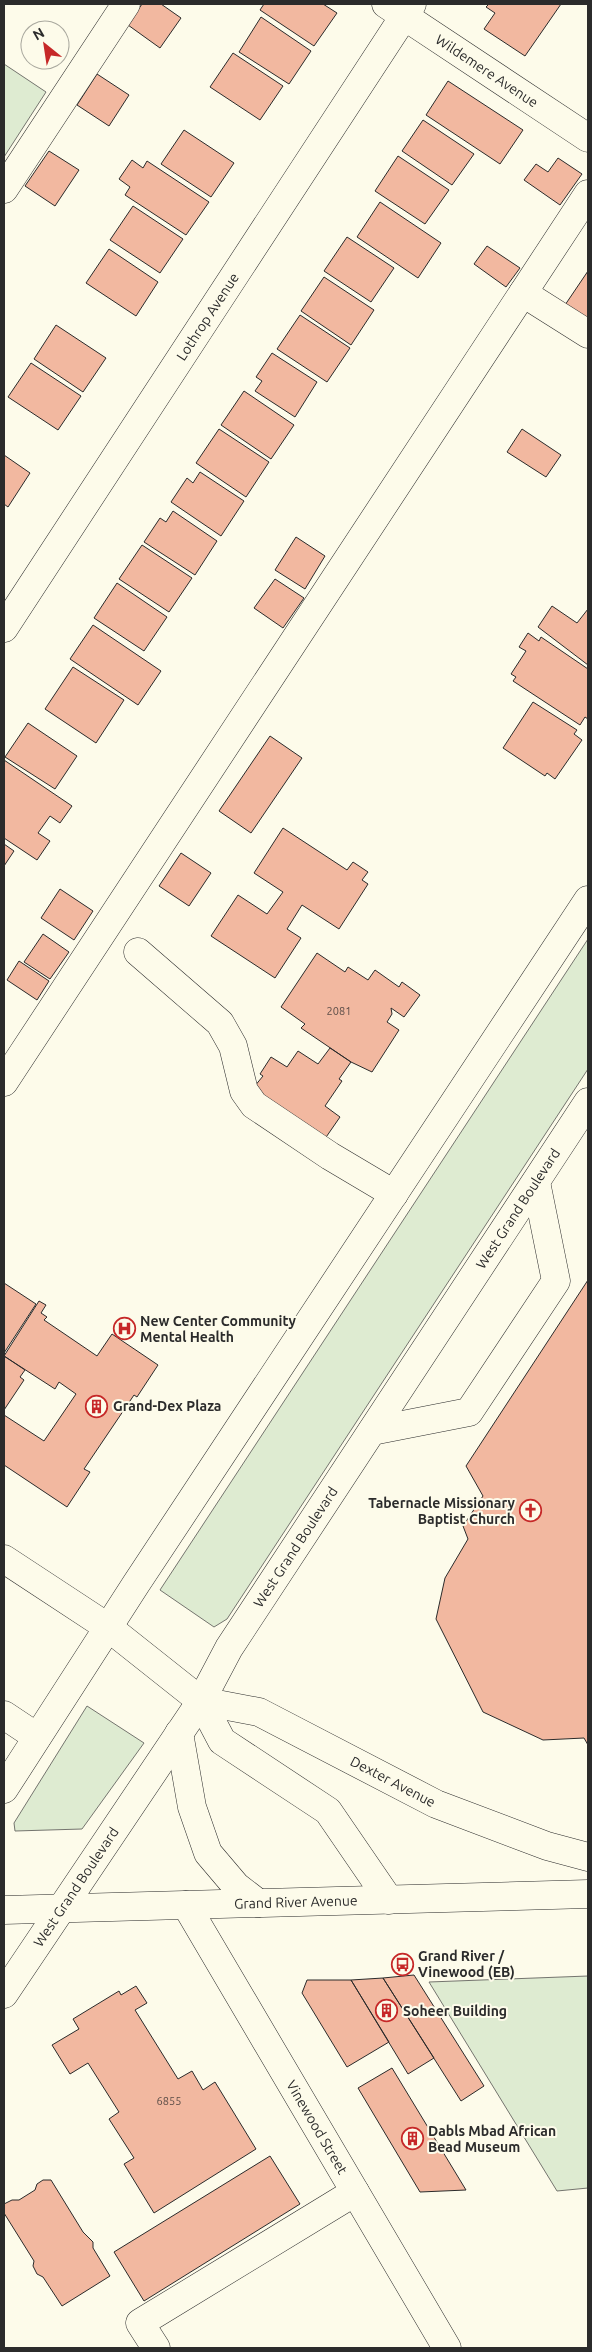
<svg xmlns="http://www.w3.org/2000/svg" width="592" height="2352" font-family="Ubuntu,sans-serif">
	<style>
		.green { fill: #deebd1; stroke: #74746e }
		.building { fill: #f2b8a0; stroke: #2b2b2b }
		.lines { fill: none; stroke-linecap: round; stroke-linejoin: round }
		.minor-casing { stroke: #2b2b2b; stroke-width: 29 }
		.major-casing { stroke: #2b2b2b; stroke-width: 29 }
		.minor { stroke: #fdfbea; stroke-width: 28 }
		.major { stroke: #fdfbea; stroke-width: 28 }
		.labels { text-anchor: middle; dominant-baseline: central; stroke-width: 4; stroke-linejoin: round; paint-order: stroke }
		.number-label { font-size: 11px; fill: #5d4e48 }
		.street-label { font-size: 14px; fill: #2b2b2b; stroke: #fdfbea }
		.poi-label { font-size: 14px; font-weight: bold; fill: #2b2b2b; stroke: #fdfbea; text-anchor: start }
	</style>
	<rect width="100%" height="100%" fill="#fdfbea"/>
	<path class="green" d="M 4,64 L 46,92 L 4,157 Z
		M 588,939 L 588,1069 L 227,1619 L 214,1627 L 160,1590 Z
		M 87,1706 L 144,1743 L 82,1829 L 15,1831 L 14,1823 Z
		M 588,1976 L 588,2188 L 557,2191 L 429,1982 Z"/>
	<path class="building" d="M 142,4 L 161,4 L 181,18 L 160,48 L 128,25 Z
		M 264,4 L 323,4 L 337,13 L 314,46 L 260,10 Z
		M 489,4 L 561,4 L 525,56 L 484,29 L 495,13 L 486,7 Z
		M 261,17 L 311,51 L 289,84 L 239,52 Z
		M 233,53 L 283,86 L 260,120 L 210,87 Z
		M 97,74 L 129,95 L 109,126 L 77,105 Z
		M 448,81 L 523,130 L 500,164 L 426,115 Z
		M 423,120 L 474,154 L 452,185 L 402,151 Z
		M 184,130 L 234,163 L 211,197 L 161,164 Z
		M 49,151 L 79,170 L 55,206 L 25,186 Z
		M 398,156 L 449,190 L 425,224 L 375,191 Z
		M 558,158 L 582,174 L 560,205 L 524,180 L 536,164 L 548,172 Z
		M 132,160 L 143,168 L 147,161 L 209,202 L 186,235 L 125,195 L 130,187 L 119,179 Z
		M 380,202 L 441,243 L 418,278 L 357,237 Z
		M 133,206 L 183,239 L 160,273 L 110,240 Z
		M 347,237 L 394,268 L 371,302 L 324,271 Z
		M 487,246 L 520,268 L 506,287 L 474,264 Z
		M 109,249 L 158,282 L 136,316 L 86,283 Z
		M 588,271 L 588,321 L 565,305 Z
		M 324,277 L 374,310 L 351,345 L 301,311 Z
		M 300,315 L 350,348 L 327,382 L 277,349 Z
		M 56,325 L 106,358 L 83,392 L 34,359 Z
		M 272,353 L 317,382 L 295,417 L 255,391 L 262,381 L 256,377 Z
		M 31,363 L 81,396 L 58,430 L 8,397 Z
		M 244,391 L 294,425 L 271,459 L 221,425 Z
		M 219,429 L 269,462 L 246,497 L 196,463 Z
		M 522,429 L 561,455 L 546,477 L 507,452 Z
		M 4,455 L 30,473 L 8,507 L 4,504 Z
		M 200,472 L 244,501 L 221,536 L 171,502 L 187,478 L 193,483 Z
		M 173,511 L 217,541 L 195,575 L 144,542 L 160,518 L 166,522 Z
		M 296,537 L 325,556 L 305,589 L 275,570 Z
		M 142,545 L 192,578 L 169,612 L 119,579 Z
		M 275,579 L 304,598 L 283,628 L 254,608 Z
		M 117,583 L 167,617 L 144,651 L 94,618 Z
		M 552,606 L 577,623 L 588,609 L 588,665 L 538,627 Z
		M 93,625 L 161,671 L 138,705 L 70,659 Z
		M 528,633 L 539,641 L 541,637 L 588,669 L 588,719 L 585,717 L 580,725 L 513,681 L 516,677 L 511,674 L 526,651 L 519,647 Z
		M 73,667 L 124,700 L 96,743 L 45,709 Z
		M 533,702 L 577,730 L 574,734 L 582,740 L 555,779 L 547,773 L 545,776 L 503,748 Z
		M 28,723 L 77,756 L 55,789 L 5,757 Z
		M 270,736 L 302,758 L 251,833 L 219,811 Z
		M 4,760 L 72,806 L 60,823 L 50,816 L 38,833 L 50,841 L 37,860 L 4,838 Z
		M 283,828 L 347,870 L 353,862 L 368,872 L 362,880 L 368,884 L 339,929 L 302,905 L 287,929 L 301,938 L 275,978 L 211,936 L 238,895 L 267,914 L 283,892 L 254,873 Z
		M 4,844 L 14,851 L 4,866 Z
		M 181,853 L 211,873 L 189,906 L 159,886 Z
		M 60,889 L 93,911 L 74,940 L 41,918 Z
		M 43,934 L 69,952 L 50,979 L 24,962 Z
		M 317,953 L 345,972 L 348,967 L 368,980 L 375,970 L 399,987 L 402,982 L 420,995 L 404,1017 L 391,1008 L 392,1014 L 387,1022 L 399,1030 L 372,1072 L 351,1062 L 301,1028 L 305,1024 L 281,1007 Z
		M 19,961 L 49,981 L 37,1000 L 7,980 Z
		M 330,1048 L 351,1062 L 339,1079 L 342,1081 L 325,1106 L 340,1117 L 322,1143 L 254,1087 L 263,1076 L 260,1074 L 271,1057 L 287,1067 L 298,1051 L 318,1064 Z
		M 588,1280 L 588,1745 L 584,1738 L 543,1740 L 483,1712 L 436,1619 L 445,1578 L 468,1539 L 463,1526 L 483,1496 L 466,1466 Z
		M 4,1283 L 36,1304 L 4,1353 Z
		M 39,1301 L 46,1305 L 41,1313 L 47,1317 L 44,1320 L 97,1356 L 112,1334 L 158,1365 L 137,1397 L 134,1395 L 84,1469 L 90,1472 L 67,1507 L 4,1465 L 4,1415 L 44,1441 L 76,1394 L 59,1382 L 55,1389 L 4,1356 Z
		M 4,1356 L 25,1370 L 20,1377 L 24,1380 L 4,1410 Z
		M 414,1975 L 484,2086 L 461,2101 L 383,1978 Z
		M 383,1978 L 434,2058 L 408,2074 L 351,1980 Z
		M 307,1980 L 351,1980 L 389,2042 L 347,2067 L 302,1993 Z
		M 136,1986 L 147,2003 L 135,2010 L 178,2079 L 192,2071 L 203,2090 L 215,2082 L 256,2149 L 154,2213 L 124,2164 L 134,2158 L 109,2119 L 119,2112 L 88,2063 L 70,2074 L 52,2045 L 79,2029 L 73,2019 L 119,1991 L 121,1995 Z
		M 392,2068 L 466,2190 L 420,2192 L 358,2088 Z
		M 270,2156 L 300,2204 L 144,2301 L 114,2252 Z
		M 43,2180 L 51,2180 L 83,2232 L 93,2242 L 93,2248 L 110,2276 L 62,2306 L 43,2277 L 37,2274 L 33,2266 L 34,2261 L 4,2213 L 4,2204 L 12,2200 L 19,2200 L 35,2190 L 37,2184 Z"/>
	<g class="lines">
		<defs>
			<g id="minor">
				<path id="s1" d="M 386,4 L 588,138"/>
				<path d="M 4,189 L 126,4"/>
				<path d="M 523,293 L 588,334"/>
				<path id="s2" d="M 4,628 L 412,4"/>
				<path d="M 138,952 L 220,1023 L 233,1046 L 244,1091 L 254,1105 L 330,1156 L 394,1194"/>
				<path d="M 4,1082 L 588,194"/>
				<path d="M 372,1431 L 469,1412 L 556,1281 L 536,1182"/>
				<path d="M 4,1559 L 109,1628 L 201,1701 L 222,1741 L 328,1811 L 389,1900"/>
				<path id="s3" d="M 201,1701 L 259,1712 L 436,1804 L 547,1846 L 588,1857"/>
				<path d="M 4,1715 L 37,1737"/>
				<path id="s4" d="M 186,1905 L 447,2348"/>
				<path d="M 156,2348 L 140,2323 L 355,2192"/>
			</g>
			<g id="major">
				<path d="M 179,1733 L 192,1807 L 208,1853 L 236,1886 L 258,1903"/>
				<path d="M 4,1789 L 136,1584 L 588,900"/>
				<path id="s5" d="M 4,1910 L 588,1894"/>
				<path id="s6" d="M 4,1994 L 201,1701 L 229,1648 L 588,1102"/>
			</g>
		</defs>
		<use href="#minor" class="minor-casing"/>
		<use href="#major" class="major-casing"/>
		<use href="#minor" class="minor"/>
		<use href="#major" class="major"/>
	</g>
	<defs>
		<symbol id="hospital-ring" viewBox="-11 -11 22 22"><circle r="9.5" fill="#fdfbea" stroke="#c62828" stroke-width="1.5"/><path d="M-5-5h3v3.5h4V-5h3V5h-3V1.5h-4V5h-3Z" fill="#c62828"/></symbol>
		<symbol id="building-ring" viewBox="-11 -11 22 22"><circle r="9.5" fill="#fdfbea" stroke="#c62828" stroke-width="1.5"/><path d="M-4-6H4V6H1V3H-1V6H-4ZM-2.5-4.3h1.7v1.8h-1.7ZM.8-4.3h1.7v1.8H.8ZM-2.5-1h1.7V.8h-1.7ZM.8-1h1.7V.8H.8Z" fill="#c62828"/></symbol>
		<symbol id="church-ring" viewBox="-11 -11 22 22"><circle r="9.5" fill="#fdfbea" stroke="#c62828" stroke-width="1.5"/><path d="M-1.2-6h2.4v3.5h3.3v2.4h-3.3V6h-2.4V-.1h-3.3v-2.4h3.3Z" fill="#c62828"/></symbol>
		<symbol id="bus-ring" viewBox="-11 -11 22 22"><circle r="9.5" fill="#fdfbea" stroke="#c62828" stroke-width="1.5"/><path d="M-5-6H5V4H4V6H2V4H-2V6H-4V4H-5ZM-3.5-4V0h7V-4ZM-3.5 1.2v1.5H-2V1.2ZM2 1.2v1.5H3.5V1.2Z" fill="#c62828"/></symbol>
	</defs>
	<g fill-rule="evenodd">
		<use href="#hospital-ring" x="112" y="1316" width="25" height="25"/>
		<use href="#building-ring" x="84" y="1394" width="25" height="25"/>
		<use href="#church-ring" x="518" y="1498" width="25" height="25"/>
		<use href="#bus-ring" x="390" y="1952" width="25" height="25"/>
		<use href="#building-ring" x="374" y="1998" width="25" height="25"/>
		<use href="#building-ring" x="400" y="2126" width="25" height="25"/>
	</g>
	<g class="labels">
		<g class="number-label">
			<text x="339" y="1011">2081</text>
			<text x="169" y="2101">6855</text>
		</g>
		<g class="street-label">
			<text stroke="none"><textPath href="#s1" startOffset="121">Wildemere Avenue</textPath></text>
			<text stroke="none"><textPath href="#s2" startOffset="372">Lothrop Avenue</textPath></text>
			<text stroke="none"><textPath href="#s6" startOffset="939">West Grand Boulevard</textPath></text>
			<text stroke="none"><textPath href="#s6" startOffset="534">West Grand Boulevard</textPath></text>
			<text stroke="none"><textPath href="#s3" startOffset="210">Dexter Avenue</textPath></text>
			<text stroke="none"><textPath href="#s6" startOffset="129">West Grand Boulevard</textPath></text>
			<text stroke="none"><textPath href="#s5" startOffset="292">Grand River Avenue</textPath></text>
			<text stroke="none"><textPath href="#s4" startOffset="258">Vinewood Street</textPath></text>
		</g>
		<g class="poi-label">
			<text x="140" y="1321">New Center Community<tspan x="140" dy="16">Mental Health</tspan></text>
			<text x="113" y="1406">Grand-Dex Plaza</text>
			<text x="515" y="1503" text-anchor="end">Tabernacle Missionary<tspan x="515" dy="16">Baptist Church</tspan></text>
			<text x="418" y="1956">Grand River /<tspan x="418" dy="16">Vinewood (EB)</tspan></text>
			<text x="403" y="2011">Soheer Building</text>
			<text x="428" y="2131">Dabls Mbad African<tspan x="428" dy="16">Bead Museum</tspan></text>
		</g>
	</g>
	<rect width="592" height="2352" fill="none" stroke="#2b2b2b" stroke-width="10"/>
	<g transform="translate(45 45) rotate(330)"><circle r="24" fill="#fdfbea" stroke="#a9a89e"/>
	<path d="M0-4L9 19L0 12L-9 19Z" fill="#c62828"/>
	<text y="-8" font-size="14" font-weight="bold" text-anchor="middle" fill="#2b2b2b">N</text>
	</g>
</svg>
